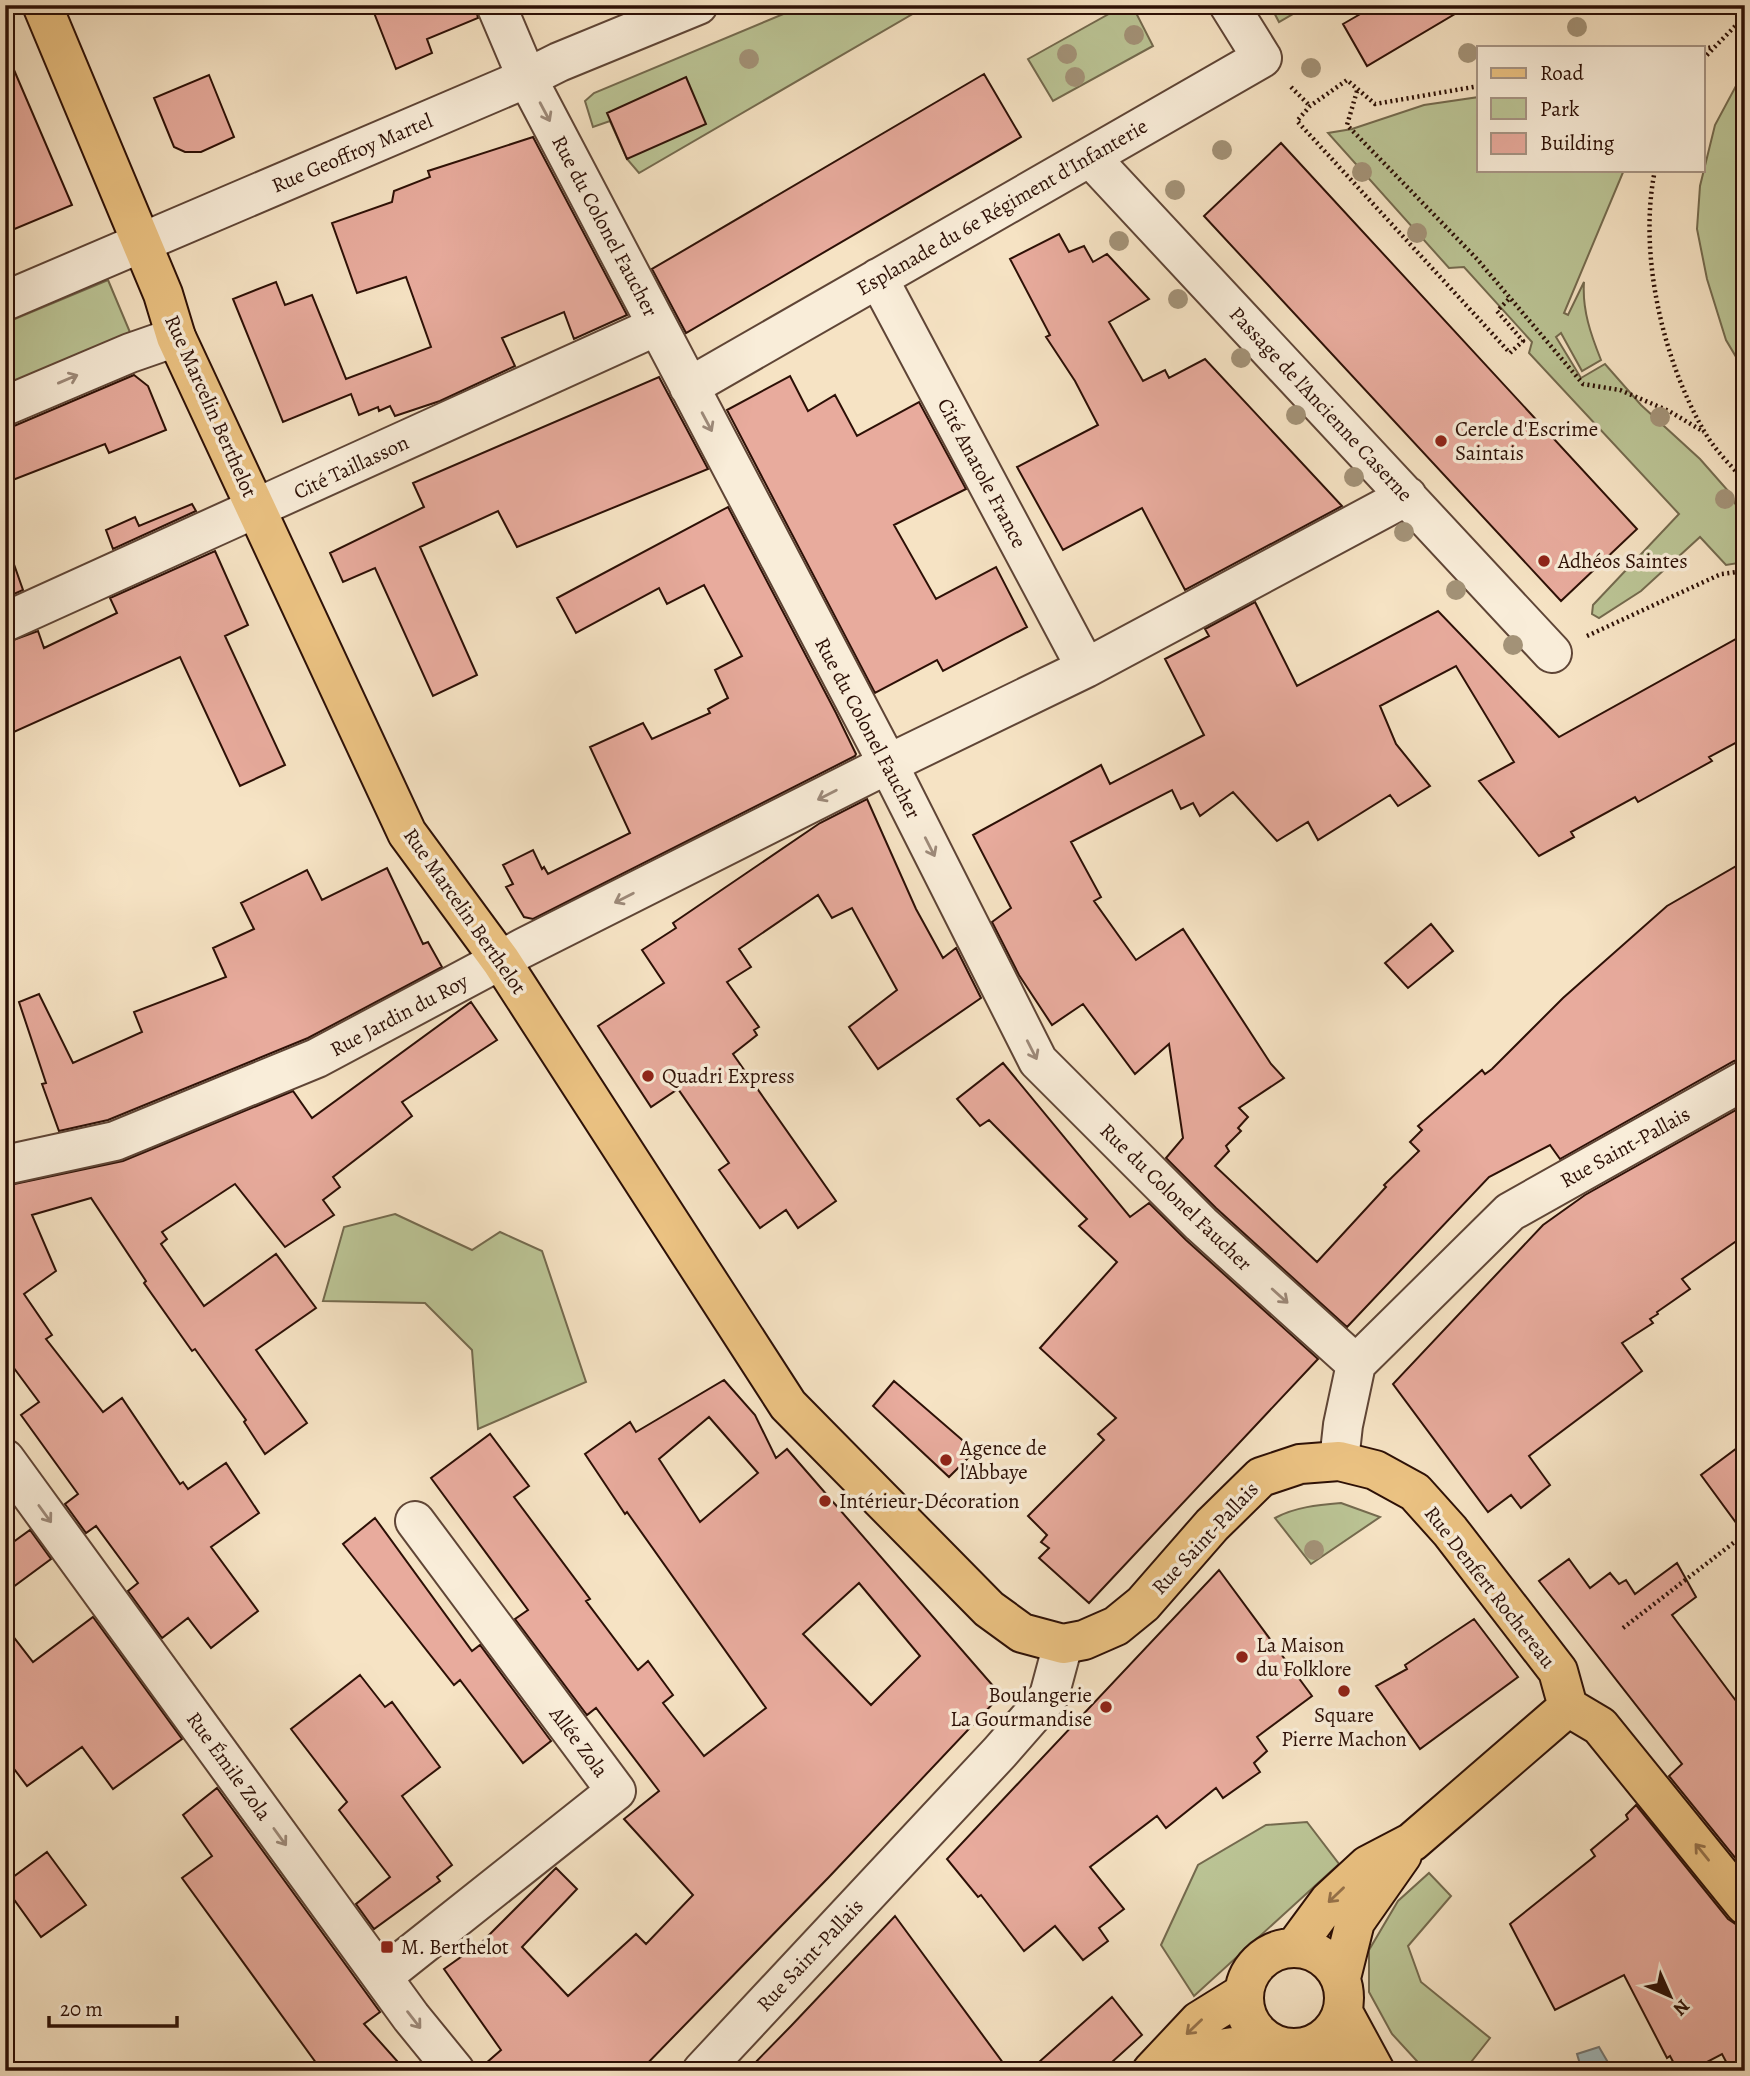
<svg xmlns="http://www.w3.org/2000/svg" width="1750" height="2076" font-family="Alegreya,serif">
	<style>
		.green { fill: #bbc495; stroke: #746a4e; stroke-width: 2 }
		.water { fill: #a1bbbf; stroke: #737775; stroke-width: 2 }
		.building { fill: #e8ab9d; stroke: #2d1006; stroke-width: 2; fill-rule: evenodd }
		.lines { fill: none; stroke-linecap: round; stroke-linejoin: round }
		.minor-casing { stroke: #5f4536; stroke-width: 42 }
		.major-casing { stroke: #2d1006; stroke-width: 42 }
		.path { stroke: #2d1006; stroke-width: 4.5; stroke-dasharray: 2 3.5; stroke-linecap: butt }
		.minor { stroke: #f9edd9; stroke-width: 38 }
		.major { stroke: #ebc282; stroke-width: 38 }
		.tree { fill: #a39277 }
		.oneway { stroke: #9d8a7a }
		.oneway2 { stroke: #96724a }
		.poi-dot { fill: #8f2418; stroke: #f9edd9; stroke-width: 2.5 }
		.labels { text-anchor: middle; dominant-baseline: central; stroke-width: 7; stroke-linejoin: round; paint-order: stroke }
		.street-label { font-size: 21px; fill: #2d1006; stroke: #f9edd9 }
		.poi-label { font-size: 21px; fill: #2d1006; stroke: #f9edd9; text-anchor: start }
	</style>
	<rect width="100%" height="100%" fill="#f6e3c4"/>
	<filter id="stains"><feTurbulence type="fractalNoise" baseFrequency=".00286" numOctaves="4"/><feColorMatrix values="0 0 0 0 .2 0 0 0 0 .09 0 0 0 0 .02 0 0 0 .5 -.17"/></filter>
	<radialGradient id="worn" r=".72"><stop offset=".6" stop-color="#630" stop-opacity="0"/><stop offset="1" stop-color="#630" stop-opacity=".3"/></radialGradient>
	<path class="green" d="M 805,5 L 928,5 L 639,173 L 627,159 L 610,121 L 593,127 L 585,101 L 594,93 Z
		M 1125,5 L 1132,5 L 1153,46 L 1053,101 L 1028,59 Z
		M 1270,5 L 1295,5 L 1298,11 L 1279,22 Z
		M 1737,84 L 1745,88 L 1745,372 L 1726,340 L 1707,279 L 1697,229 L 1700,186 L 1715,125 Z
		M 1479,97 L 1479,170 L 1624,170 L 1564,313 L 1568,315 L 1584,282 C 1582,310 1591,335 1601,360 L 1582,371 L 1561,333 L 1556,337 L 1581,378 L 1605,364 L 1641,405 L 1700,459 L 1730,493 L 1745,523 L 1745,562 L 1726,565 L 1700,537 L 1641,591 L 1599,618 L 1592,614 L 1593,605 L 1679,514 L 1529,353 L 1532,342 L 1464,267 L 1449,268 L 1328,133 L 1352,129 L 1424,105 Z
		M 108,280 L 132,337 L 5,391 L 5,323 Z
		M 395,1214 L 472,1250 L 500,1232 L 542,1251 L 586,1382 L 478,1429 L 472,1350 L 425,1303 L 323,1301 L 344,1227 Z
		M 1341,1503 L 1380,1517 L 1311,1564 L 1275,1518 C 1295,1507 1318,1505 1341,1503 Z
		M 1307,1822 L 1339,1864 L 1194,1996 L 1161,1945 L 1198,1865 L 1266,1825 Z
		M 1429,1873 L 1451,1896 L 1408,1946 L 1421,1982 L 1490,2038 L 1464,2071 L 1426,2071 L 1392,2034 L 1369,1992 L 1369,1950 L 1398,1901 Z"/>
	<path class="water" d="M 1599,2047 L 1613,2071 L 1582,2071 L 1577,2054 Z"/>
	<path class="building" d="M 371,5 L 475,5 L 478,18 L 427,39 L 432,53 L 396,69 Z
		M 1376,5 L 1470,5 L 1367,66 L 1343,24 Z
		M 5,49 L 72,205 L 5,233 Z
		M 984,74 L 1021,137 L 686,333 L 652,269 Z
		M 209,75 L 234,137 L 201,152 L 185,152 L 174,147 L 154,98 Z
		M 686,77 L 706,124 L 627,159 L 607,113 Z
		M 533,137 L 627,315 L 574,339 L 564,312 L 502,338 L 515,366 L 440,401 L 395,416 L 390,406 L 379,411 L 378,407 L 359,415 L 351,394 L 283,422 L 233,299 L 276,282 L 285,305 L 312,295 L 346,379 L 431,347 L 406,277 L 357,293 L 332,223 L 392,202 L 394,191 L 430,177 L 428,171 Z
		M 1281,143 L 1637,529 L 1561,601 L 1204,216 Z
		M 1059,234 L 1069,252 L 1084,246 L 1093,262 L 1107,254 L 1149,299 L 1109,322 L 1143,381 L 1165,370 L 1169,378 L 1205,359 L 1342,506 L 1185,590 L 1142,508 L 1063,550 L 1017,467 L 1098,425 L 1075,381 L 1046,337 L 1050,335 L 1010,259 Z
		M 134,375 L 148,386 L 166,430 L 109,453 L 105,444 L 5,483 L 5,427 L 14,426 Z
		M 790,376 L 808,411 L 835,395 L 857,436 L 919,402 L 966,489 L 894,525 L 936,599 L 996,567 L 1027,627 L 943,671 L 937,660 L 875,693 L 727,410 Z
		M 659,377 L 708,469 L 517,547 L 498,511 L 420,547 L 477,675 L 433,696 L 375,568 L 343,582 L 330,553 L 424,507 L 413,483 Z
		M 192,504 L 196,511 L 113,549 L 106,530 L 135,517 L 139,526 Z
		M 728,507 L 836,713 L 856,754 L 855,756 L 533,919 L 524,917 L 506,887 L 513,884 L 503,865 L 533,850 L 542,869 L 544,867 L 548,874 L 630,833 L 590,747 L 643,723 L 652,739 L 710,713 L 708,709 L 728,698 L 715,670 L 742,656 L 704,585 L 667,604 L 659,588 L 576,633 L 557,598 Z
		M 215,551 L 248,625 L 225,636 L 285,765 L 240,786 L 180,657 L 5,736 L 5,643 L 38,631 L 44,648 L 117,613 L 110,598 Z
		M 10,553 L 23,590 L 5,598 L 5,554 Z
		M 1255,602 L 1297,686 L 1438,611 L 1559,737 L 1745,634 L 1745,738 L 1709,757 L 1712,761 L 1638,802 L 1635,797 L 1571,832 L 1574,837 L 1539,856 L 1479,781 L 1514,762 L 1456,666 L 1380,706 L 1396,744 L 1430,786 L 1398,806 L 1390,795 L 1318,840 L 1308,822 L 1277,841 L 1233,792 L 1200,816 L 1193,803 L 1181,809 L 1172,790 L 1071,842 L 1101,897 L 1094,901 L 1136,960 L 1183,929 L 1271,1064 L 1284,1078 L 1239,1108 L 1248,1117 L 1238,1128 L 1241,1131 L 1226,1146 L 1229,1151 L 1215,1166 L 1317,1262 L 1386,1187 L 1384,1185 L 1419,1151 L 1410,1142 L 1422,1130 L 1418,1126 L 1482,1070 L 1485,1074 L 1492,1069 L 1563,998 L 1667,906 L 1745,861 L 1745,1058 L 1734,1061 L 1560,1159 L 1550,1145 L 1489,1177 L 1347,1327 L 1216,1208 L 1166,1158 L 1183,1138 L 1169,1044 L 1135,1074 L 1083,1004 L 1052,1025 L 1019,975 L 992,922 L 1011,908 L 973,835 L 1101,765 L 1110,784 L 1204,735 L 1165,659 L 1209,636 L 1205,629 Z
		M 867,799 L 916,909 L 943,958 L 956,948 L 981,998 L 878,1069 L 849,1027 L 897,990 L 852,908 L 832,918 L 818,895 L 739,949 L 751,967 L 727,982 L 759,1027 L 754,1030 L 757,1035 L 733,1054 L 836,1201 L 798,1228 L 786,1210 L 760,1228 L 719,1170 L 729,1163 L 678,1089 L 651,1107 L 598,1026 L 664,983 L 642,950 L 676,928 L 673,923 L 820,823 Z
		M 387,868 L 423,944 L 428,942 L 442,967 L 308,1038 L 108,1120 L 59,1131 L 42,1084 L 46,1083 L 19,1002 L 39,994 L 73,1063 L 142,1032 L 134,1012 L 226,977 L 213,948 L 254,929 L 241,903 L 307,870 L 322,900 Z
		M 1431,924 L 1453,951 L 1408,988 L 1385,963 Z
		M 471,1002 L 497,1040 L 402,1102 L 412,1116 L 333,1177 L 340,1187 L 323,1200 L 334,1215 L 285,1247 L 235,1184 L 162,1232 L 167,1239 L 161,1244 L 204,1306 L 276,1254 L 316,1308 L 256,1350 L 307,1423 L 265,1454 L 244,1422 L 246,1420 L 195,1349 L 192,1351 L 144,1283 L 146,1281 L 91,1198 L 32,1215 L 56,1271 L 24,1294 L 52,1335 L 46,1339 L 103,1412 L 122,1398 L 180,1484 L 183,1482 L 188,1489 L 226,1463 L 259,1513 L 211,1547 L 258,1611 L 211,1648 L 188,1618 L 162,1638 L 128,1591 L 138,1583 L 96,1526 L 86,1533 L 65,1504 L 78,1494 L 21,1415 L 39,1402 L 5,1356 L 5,1186 L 123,1161 L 293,1091 L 312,1118 Z
		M 1003,1063 L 1130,1217 L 1149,1203 L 1186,1240 L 1318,1359 L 1089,1603 L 1039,1558 L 1049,1548 L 1041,1542 L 1047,1535 L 1028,1516 L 1104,1440 L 1098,1434 L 1116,1418 L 1040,1348 L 1117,1262 L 1079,1226 L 1087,1219 L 989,1120 L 980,1126 L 957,1099 Z
		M 1745,1105 L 1745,1235 L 1682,1279 L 1690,1289 L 1657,1312 L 1658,1314 L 1650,1319 L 1653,1323 L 1622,1343 L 1642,1371 L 1529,1456 L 1550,1485 L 1521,1508 L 1511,1495 L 1488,1512 L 1393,1384 L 1543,1225 L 1585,1195 Z
		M 724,1380 L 755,1415 L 776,1458 L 787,1449 L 1001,1695 L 829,1877 L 640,2071 L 477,2071 L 501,2050 L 444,1969 L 482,1942 L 556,1868 L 577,1889 L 522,1947 L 568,1996 L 636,1934 L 646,1944 L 693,1895 L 624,1819 L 659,1791 L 596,1708 L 587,1715 L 515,1619 L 528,1610 L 431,1478 L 490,1434 L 529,1486 L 514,1497 L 590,1599 L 586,1601 L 638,1670 L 648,1661 L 673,1695 L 663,1703 L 704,1756 L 766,1708 L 627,1512 L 625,1514 L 585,1454 L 630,1422 L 636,1432 ZM 709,1417 L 758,1473 L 700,1522 L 659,1459 ZM 859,1583 L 920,1656 L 871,1705 L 803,1634 Z
		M 894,1381 L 975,1451 L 949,1477 L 873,1406 Z
		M 1745,1442 L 1745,1535 L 1701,1475 Z
		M 375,1518 L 472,1651 L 480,1645 L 551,1741 L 523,1763 L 460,1680 L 454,1685 L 343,1544 Z
		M 30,1530 L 51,1559 L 5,1593 L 5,1548 Z
		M 1569,1559 L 1590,1588 L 1610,1573 L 1619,1584 L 1626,1580 L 1635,1594 L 1677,1563 L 1696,1597 L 1672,1615 L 1745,1713 L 1745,1870 L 1669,1776 L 1682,1764 L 1539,1581 Z
		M 1219,1570 L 1312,1696 L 1257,1737 L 1267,1751 L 1254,1763 L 1260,1772 L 1223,1798 L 1216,1788 L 1166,1828 L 1157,1816 L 1090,1867 L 1124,1909 L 1099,1928 L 1108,1941 L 1083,1960 L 1055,1926 L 1024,1951 L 981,1895 L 978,1897 L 947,1859 Z
		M 93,1617 L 182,1739 L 113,1789 L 82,1747 L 27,1786 L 5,1757 L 5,1626 L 33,1662 Z
		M 1474,1619 L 1518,1677 L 1420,1749 L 1376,1686 L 1407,1669 L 1405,1665 Z
		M 360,1675 L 385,1707 L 392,1702 L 440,1767 L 402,1796 L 452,1865 L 437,1877 L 440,1881 L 374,1929 L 356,1904 L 390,1877 L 339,1810 L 347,1802 L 291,1729 Z
		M 217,1788 L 380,2012 L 364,2024 L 406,2071 L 322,2071 L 182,1878 L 212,1856 L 183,1815 Z
		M 1636,1805 L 1728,1919 L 1737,1925 L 1745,1926 L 1745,2071 L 1731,2071 L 1722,2054 L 1690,2071 L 1678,2071 L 1670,2056 L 1667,2058 L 1624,1975 L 1555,2010 L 1510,1924 L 1595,1856 L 1591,1850 L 1628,1819 L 1626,1815 Z
		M 47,1852 L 86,1905 L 41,1937 L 5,1887 L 5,1883 Z
		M 895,1916 L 1009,2071 L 747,2071 L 791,2026 Z
		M 1112,1997 L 1142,2035 L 1102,2071 L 1029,2071 Z"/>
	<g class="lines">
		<defs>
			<path id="minor" d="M 496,5 L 527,78 L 888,764 L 1038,1061 L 1201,1224 L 1356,1364
				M 1090,157 L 1552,653
				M 878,278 L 1086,668
				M 5,301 L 527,78 L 559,62 L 698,5
				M 689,387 L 1262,58 L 1229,5
				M 5,406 L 130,353 L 176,337
				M 5,622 L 657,326
				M 5,1165 L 115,1141 L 317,1058 L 523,948 L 888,764 L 1086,668 L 1407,496
				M 5,1459 L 411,2017 L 455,2071
				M 1339,1461 L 1343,1425 L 1356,1364 L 1510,1212 L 1745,1080
				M 382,1977 L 616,1791 L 415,1521
				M 702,2071 L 1000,1752 L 1049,1696 L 1063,1644"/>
			<path id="major" d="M 42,5 L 163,294 L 176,337 L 407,833 L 501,961 L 788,1405 L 989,1609 L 1022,1633 L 1063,1644 L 1084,1640 L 1116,1626 L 1143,1604 L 1212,1525 L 1261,1477 L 1300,1464 L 1339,1461 L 1375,1470 L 1415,1492 L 1450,1531 L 1558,1671 L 1568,1707 L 1600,1726 L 1745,1905
				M 1295,1947 L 1329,1901 L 1368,1865 L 1412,1842 L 1568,1707
				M1244 1998a50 50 0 1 1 100 0a50 50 0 1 1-100 0Z
				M 1341,1978 L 1355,1922 L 1402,1855
				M 1343,2012 L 1375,2071
				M 1309,2046 L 1341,2071
				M 1152,2071 L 1199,2021 L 1244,1993
				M 1175,2071 L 1226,2048 L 1268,2042"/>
		</defs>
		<use href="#minor" class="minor-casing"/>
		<use href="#major" class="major-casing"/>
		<path class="path" d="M 1703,49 L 1713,47
			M 1703,59 L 1745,16
			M 1479,86 L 1375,104 L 1347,80 L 1310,106 L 1297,121 L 1510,353 L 1523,341 L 1497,311 L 1510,298
			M 1291,87 L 1310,106
			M 1357,91 L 1347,125 L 1477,259 L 1583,384 L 1620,390 L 1669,411 L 1704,432
			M 1655,170 C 1638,252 1662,358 1704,431 C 1714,449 1731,466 1745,481
			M 1587,636 L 1721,574 L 1745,571
			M 1623,1628 L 1745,1534"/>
		<use href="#minor" class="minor"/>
		<use href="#major" class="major"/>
	</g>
	<g class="tree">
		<circle cx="1577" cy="27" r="10"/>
		<circle cx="1134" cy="35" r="10"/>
		<circle cx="1468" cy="53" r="10"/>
		<circle cx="1067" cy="54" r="10"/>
		<circle cx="749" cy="59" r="10"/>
		<circle cx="1311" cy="68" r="10"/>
		<circle cx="1075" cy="77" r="10"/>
		<circle cx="1222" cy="150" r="10"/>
		<circle cx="1362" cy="172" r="10"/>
		<circle cx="1175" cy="190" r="10"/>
		<circle cx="1417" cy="233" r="10"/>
		<circle cx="1119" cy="241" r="10"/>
		<circle cx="1178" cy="299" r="10"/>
		<circle cx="1241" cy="358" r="10"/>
		<circle cx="1296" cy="415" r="10"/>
		<circle cx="1660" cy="417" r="10"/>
		<circle cx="1354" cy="477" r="10"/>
		<circle cx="1725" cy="499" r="10"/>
		<circle cx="1404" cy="532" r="10"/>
		<circle cx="1456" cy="590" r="10"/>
		<circle cx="1513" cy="645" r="10"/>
		<circle cx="1314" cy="1550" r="10"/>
	</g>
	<defs><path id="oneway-shaft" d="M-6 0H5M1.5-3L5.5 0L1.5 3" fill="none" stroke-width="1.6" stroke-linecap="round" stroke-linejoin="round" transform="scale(1.75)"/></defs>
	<g class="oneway">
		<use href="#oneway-shaft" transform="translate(545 112) rotate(62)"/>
		<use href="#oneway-shaft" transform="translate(68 379) rotate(-23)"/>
		<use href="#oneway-shaft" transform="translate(707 422) rotate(62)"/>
		<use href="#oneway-shaft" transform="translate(827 795) rotate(153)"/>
		<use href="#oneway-shaft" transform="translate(930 847) rotate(63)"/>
		<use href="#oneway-shaft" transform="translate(624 898) rotate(153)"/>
		<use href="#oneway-shaft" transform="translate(1032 1050) rotate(63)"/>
		<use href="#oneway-shaft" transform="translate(1280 1296) rotate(42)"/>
		<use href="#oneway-shaft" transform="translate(45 1514) rotate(54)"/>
		<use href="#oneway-shaft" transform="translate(280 1837) rotate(54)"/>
		<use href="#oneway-shaft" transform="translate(414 2020) rotate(52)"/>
	</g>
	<g class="oneway2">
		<use href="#oneway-shaft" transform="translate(1702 1852) rotate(-129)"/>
		<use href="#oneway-shaft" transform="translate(1336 1895) rotate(136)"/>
		<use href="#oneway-shaft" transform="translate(1194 2027) rotate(136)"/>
	</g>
	<g class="poi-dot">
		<circle cx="1441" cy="441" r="7"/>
		<circle cx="1544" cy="561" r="7"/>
		<circle cx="648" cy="1076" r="7"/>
		<circle cx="946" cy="1460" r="7"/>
		<circle cx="825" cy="1501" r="7"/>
		<circle cx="1242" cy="1657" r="7"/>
		<circle cx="1344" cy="1691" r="7"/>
		<circle cx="1106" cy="1707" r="7"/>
		<rect x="380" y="1940" width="14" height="14" rx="3.5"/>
	</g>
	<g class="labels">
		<g class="street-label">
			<text transform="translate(352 153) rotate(-23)">Rue Geoffroy Martel</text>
			<text transform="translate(1002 207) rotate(-30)">Esplanade du 6e Régiment d'Infanterie</text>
			<text transform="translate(605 226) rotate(62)">Rue du Colonel Faucher</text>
			<text transform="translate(1321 404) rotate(47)">Passage de l'Ancienne Caserne</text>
			<text transform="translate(211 406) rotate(66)">Rue Marcelin Berthelot</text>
			<text transform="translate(351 467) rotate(-25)">Cité Taillasson</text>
			<text transform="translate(982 473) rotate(62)">Cité Anatole France</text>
			<text transform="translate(868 728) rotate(62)">Rue du Colonel Faucher</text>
			<text transform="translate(465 911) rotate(55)">Rue Marcelin Berthelot</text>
			<text transform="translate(399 1015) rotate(-28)">Rue Jardin du Roy</text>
			<text transform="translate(1625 1147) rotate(-29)">Rue Saint-Pallais</text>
			<text transform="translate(1176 1197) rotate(44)">Rue du Colonel Faucher</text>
			<text transform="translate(1205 1538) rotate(-47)">Rue Saint-Pallais</text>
			<text transform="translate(1490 1587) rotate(52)">Rue Denfert Rochereau</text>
			<text transform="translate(579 1742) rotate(53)">Allée Zola</text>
			<text transform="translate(229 1766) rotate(54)">Rue Émile Zola</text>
			<text transform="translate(810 1955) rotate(-47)">Rue Saint-Pallais</text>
		</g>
		<g class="poi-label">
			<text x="1455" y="429">Cercle d'Escrime<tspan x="1455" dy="24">Saintais</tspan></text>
			<text x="1558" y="561">Adhéos Saintes</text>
			<text x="662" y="1076">Quadri Express</text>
			<text x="960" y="1448">Agence de<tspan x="960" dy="24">l'Abbaye</tspan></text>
			<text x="839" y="1501">Intérieur-Décoration</text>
			<text x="1256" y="1645">La Maison<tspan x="1256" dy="24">du Folklore</tspan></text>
			<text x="1092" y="1695" text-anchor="end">Boulangerie<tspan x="1092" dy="24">La Gourmandise</tspan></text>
			<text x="1344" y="1715" text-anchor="middle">Square<tspan x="1344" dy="24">Pierre Machon</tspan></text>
			<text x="401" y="1947">M. Berthelot</text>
		</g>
	</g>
	<rect width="1750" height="2076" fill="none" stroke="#f6e3c4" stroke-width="28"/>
	<rect x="7" y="7" width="1736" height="2062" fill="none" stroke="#2d1006" stroke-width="3.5"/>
	<rect x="14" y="14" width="1722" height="2048" fill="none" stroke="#2d1006" stroke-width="2"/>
	<rect x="1477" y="46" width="228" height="126" fill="#f9edd9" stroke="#a79585" stroke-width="2"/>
	<rect x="1491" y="68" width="35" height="10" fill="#ebc282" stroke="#a79585" stroke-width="2"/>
	<text x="1540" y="80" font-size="21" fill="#2d1006">Road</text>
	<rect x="1491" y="98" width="35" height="21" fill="#bbc495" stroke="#a79585" stroke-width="2"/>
	<text x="1540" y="116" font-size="21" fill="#2d1006">Park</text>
	<rect x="1491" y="133" width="35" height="21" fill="#e8ab9d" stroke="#a79585" stroke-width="2"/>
	<text x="1540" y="150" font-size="21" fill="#2d1006">Building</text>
	<g transform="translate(1670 1996) rotate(135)" stroke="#f9edd9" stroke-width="5" paint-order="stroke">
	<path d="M0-5L12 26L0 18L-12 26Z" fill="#2d1006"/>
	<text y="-10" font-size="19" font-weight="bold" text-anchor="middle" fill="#2d1006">N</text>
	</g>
	<path d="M49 2016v10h128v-10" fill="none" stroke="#2d1006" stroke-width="3.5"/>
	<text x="60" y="2016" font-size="21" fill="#2d1006" stroke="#f9edd9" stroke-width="5" paint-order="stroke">20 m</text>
	<rect width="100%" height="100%" filter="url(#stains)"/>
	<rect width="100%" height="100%" fill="url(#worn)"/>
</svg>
